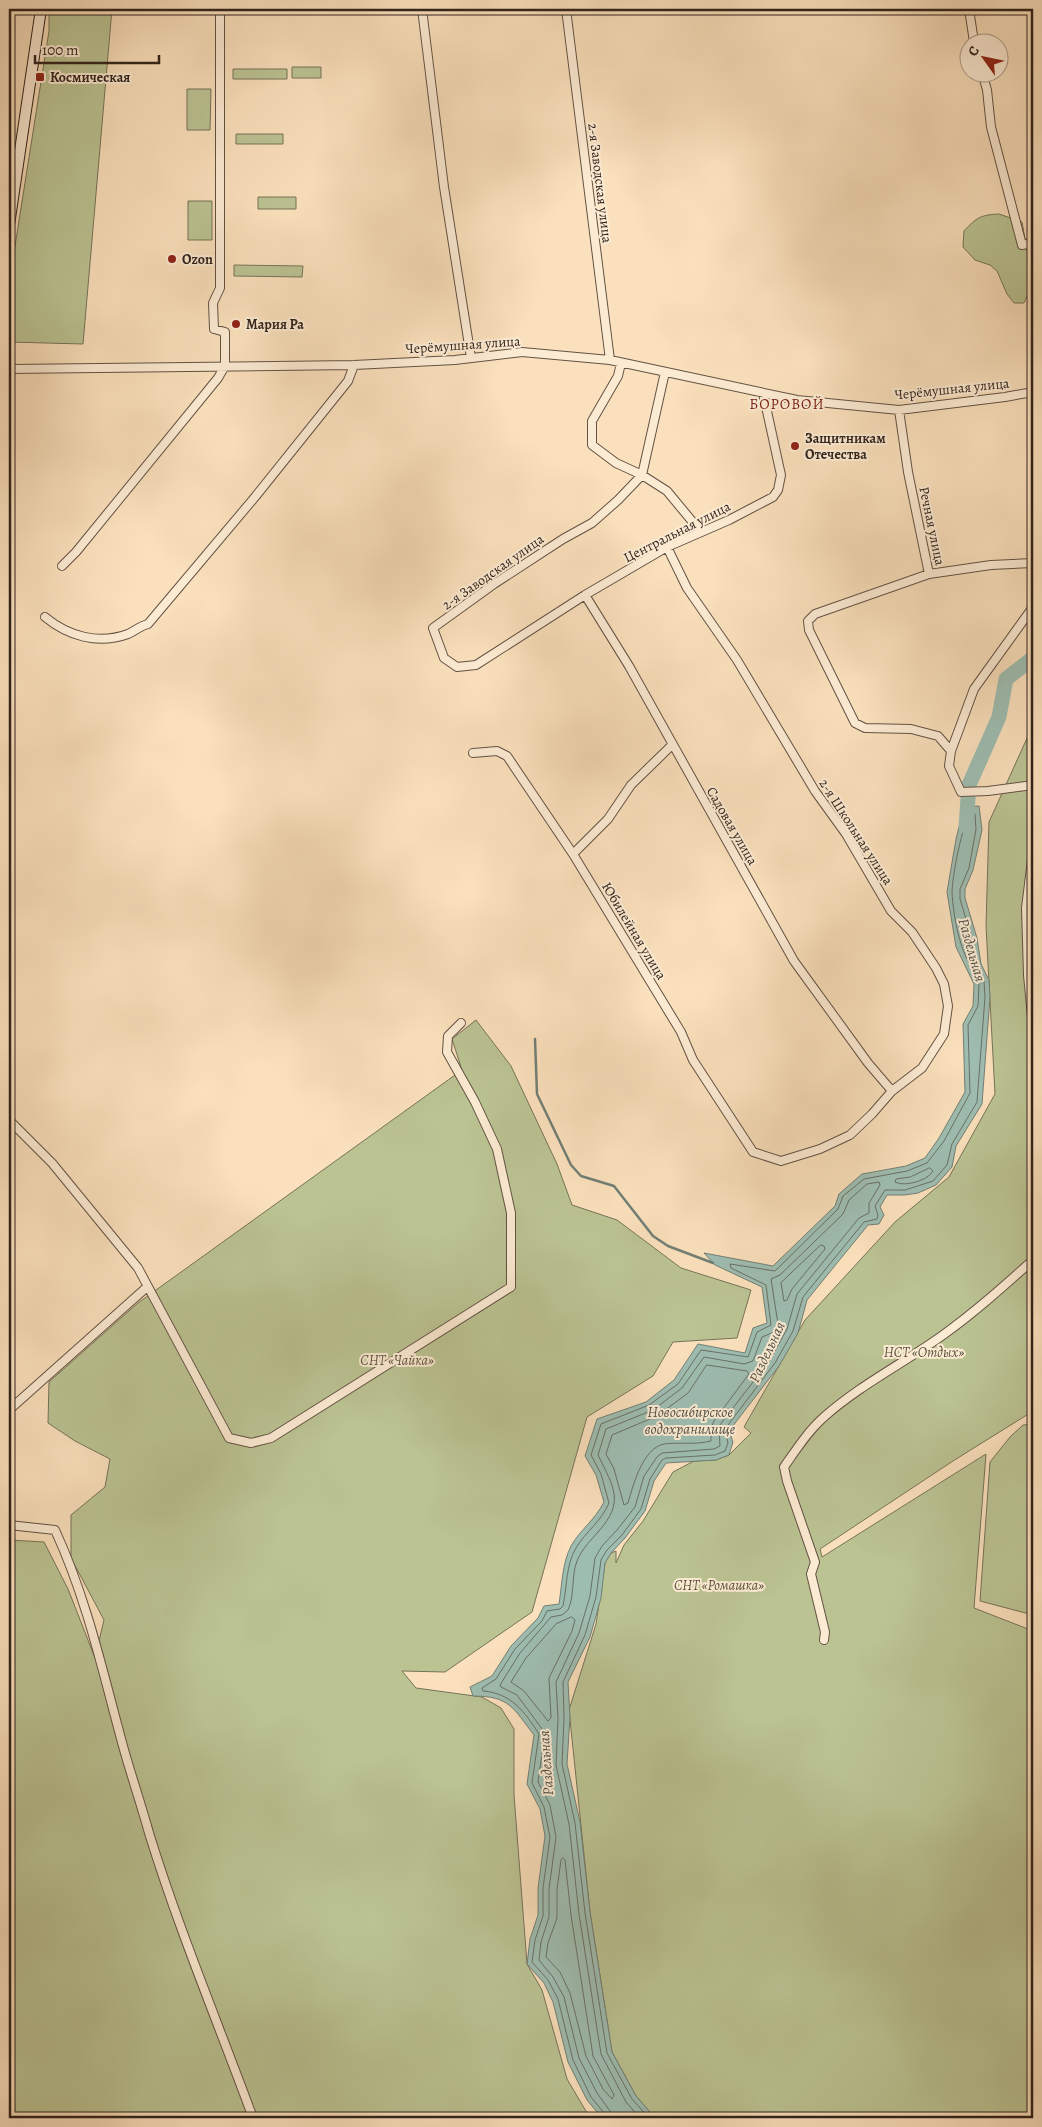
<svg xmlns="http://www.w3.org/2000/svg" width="1042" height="2127" font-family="Alegreya,serif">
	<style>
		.green { fill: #bbc393; stroke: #767358 }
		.water { fill: #9ebdb1; stroke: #727f75 }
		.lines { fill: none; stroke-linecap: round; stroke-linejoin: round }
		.shore { stroke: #687066; stroke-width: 1 }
		.stream { stroke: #727f75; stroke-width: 2.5 }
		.river { stroke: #9ebdb1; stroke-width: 15 }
		.street-casing { stroke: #635244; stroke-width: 10 }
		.secondary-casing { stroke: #31231c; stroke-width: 12 }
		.street { stroke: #fcebd3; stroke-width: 8 }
		.secondary { stroke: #fcebd3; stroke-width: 10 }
		.poi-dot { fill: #8f2418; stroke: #fcebd3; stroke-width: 2 }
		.labels { text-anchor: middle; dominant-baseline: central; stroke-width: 4; stroke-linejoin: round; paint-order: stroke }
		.poi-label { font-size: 14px; font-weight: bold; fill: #31231c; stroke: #fcebd3; text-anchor: start }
		.street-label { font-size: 14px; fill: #31231c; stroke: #fcebd3 }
		.park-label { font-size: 14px; font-style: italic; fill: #5a5340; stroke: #fcebd3 }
		.neighbourhood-label { font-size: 15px; letter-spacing: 1px; fill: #7a1f14; stroke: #fcebd3 }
		.water-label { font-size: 15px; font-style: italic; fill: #525149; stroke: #fcebd3 }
	</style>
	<rect width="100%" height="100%" fill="#fae0bc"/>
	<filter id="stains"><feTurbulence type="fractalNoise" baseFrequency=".004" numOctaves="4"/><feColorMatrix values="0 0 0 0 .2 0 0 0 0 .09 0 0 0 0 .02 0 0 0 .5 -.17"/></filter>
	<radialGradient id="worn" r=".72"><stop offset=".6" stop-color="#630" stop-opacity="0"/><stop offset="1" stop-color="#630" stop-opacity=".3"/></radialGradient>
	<path class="green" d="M 49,9 L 112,9 L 83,344 L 9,342 L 9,284 L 49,31 Z
		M 292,67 L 321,67 L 321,78 L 292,78 Z
		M 233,69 L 287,69 L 287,79 L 233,79 Z
		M 187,89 L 211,89 L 210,130 L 187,130 Z
		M 236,134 L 283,134 L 283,144 L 236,144 Z
		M 258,197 L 296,197 L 296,209 L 258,209 Z
		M 188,201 L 212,201 L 212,240 L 188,240 Z
		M 999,214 L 1022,222 L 1033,283 L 1024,303 L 1014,303 L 1007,294 L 997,271 L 990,265 L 975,260 L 963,247 L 964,231 C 977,217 981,215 999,214 Z
		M 234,265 L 303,266 L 302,277 L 234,276 Z
		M 1033,725 L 1033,1414 L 1030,1413 L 953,1461 L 820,1549 L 822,1557 L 986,1454 L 974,1608 L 1033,1631 L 1033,2118 L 655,2118 L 636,2096 L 612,2052 L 590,1912 L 569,1710 L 596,1624 L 605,1563 L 611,1553 L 616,1551 L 616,1563 L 624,1545 L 643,1521 L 673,1472 L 694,1461 L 716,1460 L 729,1455 L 751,1433 L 744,1427 L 805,1320 L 895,1222 L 949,1177 L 995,1094 L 986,926 L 989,822 Z
		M 476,1020 L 511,1066 L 557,1164 L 572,1205 L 617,1220 L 681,1268 L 751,1290 L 737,1338 L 673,1342 L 653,1376 L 587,1417 L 532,1612 L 445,1672 L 402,1671 L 416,1688 L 482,1697 L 501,1708 L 514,1729 L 514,1795 L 527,1964 L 542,1990 L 567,2079 L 590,2118 L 9,2118 L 9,1540 L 44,1542 L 68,1589 L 95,1658 L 104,1620 L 71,1558 L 71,1515 L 105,1487 L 110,1459 L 75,1441 L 48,1423 L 49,1382 L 138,1303 L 462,1070 L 452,1039 Z
		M 1033,1424 L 1033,1615 L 980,1601 L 990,1462 L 1010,1437 L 1023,1425 Z"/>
	<path class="water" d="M 979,806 L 982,830 L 973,870 L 965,889 L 965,898 L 977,938 L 981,964 L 989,980 L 990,997 L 982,1104 L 956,1146 L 952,1167 L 936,1185 L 918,1193 L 905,1195 L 887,1195 L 880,1207 L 884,1215 L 879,1224 L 868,1225 L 807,1300 L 798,1333 L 779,1366 L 729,1431 L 733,1442 L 729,1455 L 716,1460 L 666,1463 L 654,1481 L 645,1511 L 625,1538 L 611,1553 L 605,1563 L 601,1598 L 590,1637 L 568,1682 L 570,1717 L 567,1764 L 580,1822 L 590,1912 L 612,2052 L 636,2096 L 655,2118 L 602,2118 L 587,2100 L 568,2062 L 553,2002 L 544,1983 L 527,1964 L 530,1939 L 538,1915 L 538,1888 L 545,1836 L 540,1809 L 527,1784 L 534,1735 C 513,1708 510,1696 473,1696 L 470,1687 L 492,1676 L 511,1646 L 538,1618 L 544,1606 L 559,1604 C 562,1585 562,1564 571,1546 C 580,1530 595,1520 604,1502 L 596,1475 L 585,1456 L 597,1419 L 646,1402 L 674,1380 L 698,1344 L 745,1353 L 753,1328 L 767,1323 L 762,1287 L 715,1265 L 704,1253 L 773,1266 L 835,1206 L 839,1194 L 862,1174 L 906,1166 L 925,1158 L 939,1138 L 965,1092 L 963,1024 L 973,1006 L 974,984 L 956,947 L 947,892 L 956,839 L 961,819 L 968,807 Z"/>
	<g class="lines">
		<path class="shore" d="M 972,812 L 975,814 L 976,829 L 969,868 L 960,889 L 960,899 L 972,939 L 977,967 L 975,969 C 960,958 953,912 952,893 C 952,878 962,821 972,812 Z
			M 930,1168 L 933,1171 C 927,1181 905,1187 895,1182 L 896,1179 L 910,1177 Z
			M 821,1245 L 824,1246 L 825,1249 L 792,1289 L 787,1300 L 784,1301 L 781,1283 Z
			M 707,1365 L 747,1371 L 749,1374 L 714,1421 L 711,1428 L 711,1441 C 696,1445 679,1442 664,1444 C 643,1448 633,1485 628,1503 L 624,1505 L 614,1469 L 606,1454 L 612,1435 L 657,1416 L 688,1393 Z
			M 572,1617 L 575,1620 L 572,1631 L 549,1678 L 551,1718 L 548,1721 L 524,1691 L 511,1682 L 526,1658 L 556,1624 Z
			M 563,1858 L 565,1860 L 571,1915 L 593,2056 L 614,2095 L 612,2099 L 603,2089 L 586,2056 L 570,1993 L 560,1972 L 546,1957 L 548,1943 L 557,1918 L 557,1889 L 561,1860 Z
			M 605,2118 L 604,2113 L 591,2097 L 573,2060 L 558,1999 L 548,1980 L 532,1962 L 535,1940 L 543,1916 L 543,1888 L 550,1837 L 544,1807 L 532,1783 L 539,1734 C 525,1712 511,1693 483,1691 L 482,1688 L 496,1679 L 515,1649 L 542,1621 L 547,1611 L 560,1609 L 563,1606 C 567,1587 566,1564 576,1548 C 586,1531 601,1522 609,1503 L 601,1474 L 591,1455 L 601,1424 L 649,1405 L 678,1384 L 701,1350 L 748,1357 L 757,1332 L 771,1325 L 766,1285 L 731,1268 L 730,1264 L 775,1271 L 838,1209 L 843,1196 L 864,1179 L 907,1171 L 927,1163 L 944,1141 L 970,1093 L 968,1025 L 978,1006 L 979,984 L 975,973 L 978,971 L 984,981 L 985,997 L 977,1102 L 952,1144 L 947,1165 L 933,1181 L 905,1190 L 885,1190 L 875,1206 L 878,1215 L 877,1219 L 864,1222 L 803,1297 L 793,1331 L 775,1363 L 725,1429 L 728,1443 L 725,1451 L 715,1455 L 666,1458 L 662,1460 L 650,1479 L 641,1509 L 622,1535 L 607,1550 L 601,1560 L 596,1597 L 585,1635 L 563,1682 L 564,1718 L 562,1764 L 575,1823 L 585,1913 L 607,2053 L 632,2099 L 649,2118
			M 612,2118 L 610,2111 L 597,2093 L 579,2058 L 564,1997 L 553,1977 L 539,1960 L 541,1942 L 549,1917 L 549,1889 L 556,1837 L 550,1805 L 538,1782 L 545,1733 L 517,1695 L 501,1687 L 500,1685 L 520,1653 L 551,1617 L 562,1615 L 568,1610 C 575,1595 571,1576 577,1561 C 582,1549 590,1541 598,1532 C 625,1502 614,1488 598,1455 L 606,1429 L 653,1410 L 682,1388 L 704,1357 L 744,1364 L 753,1361 L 762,1337 L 774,1332 L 778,1324 L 771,1279 L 780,1275 L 843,1214 L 849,1200 L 867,1184 L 879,1182 L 880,1185 L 869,1203 L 869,1213 L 859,1218 L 797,1294 L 787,1329 L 770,1360 L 719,1426 L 720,1446 L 714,1449 L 662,1453 L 657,1457 L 644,1476 L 635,1507 L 617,1530 L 602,1546 L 595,1558 L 590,1596 L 579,1633 L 556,1682 L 558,1718 L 556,1765 L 569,1824 L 579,1914 L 601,2054 L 626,2102 L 640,2118"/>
		<path class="stream" d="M 535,1039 L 537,1094 L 571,1165 L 581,1176 L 614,1186 L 653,1236 L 668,1246 L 713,1263"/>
		<path class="river" d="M 966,826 L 969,785 L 999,717 L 1006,679 L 1033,658"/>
		<defs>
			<path id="street" d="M 422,9 L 444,187 L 471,358
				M 566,9 L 610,360
				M 969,9 L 974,42
				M 982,72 L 987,90 L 991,127 L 1022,245 L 1033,243
				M 621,363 L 618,376 L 592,421 L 592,445 L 616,463 L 642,475 L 618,500 L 592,523 L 563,539 L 494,584 L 433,628 L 444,658 L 457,667 L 476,665 L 585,595 L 667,547 L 729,520 L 773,497 L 778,490 L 781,475 L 763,393
				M 9,369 L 354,365 L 455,360 L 522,352 L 610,360 L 797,400 L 899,410 L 1005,397 L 1033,392
				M 665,372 L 642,475 L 667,491 L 701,532
				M 899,410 L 908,472 L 929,574 L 991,565 L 1033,563
				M 62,566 L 76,552 L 218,378 L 225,366 L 225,332 L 214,329 L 213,303 L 220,288 L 220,9
				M 929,574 L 815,614 L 808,621 L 809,630 L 855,723 L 865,728 L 911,729 L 938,736 L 951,751 L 949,766 L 961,792 L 988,791 L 1033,785
				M 585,595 L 629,666 L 794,961 L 868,1063 L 892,1091 L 922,1068 L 944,1034 L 948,1006 L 944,984 L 936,968 L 912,932 L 891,911 L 846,834 L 815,791 L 737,660 L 687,588 L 667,547
				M 45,617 C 68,636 98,645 128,634 C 135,631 140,626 148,624 L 255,497 L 348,381 L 354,365
				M 951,751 L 974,689 L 1033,607
				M 473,753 L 497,751 L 507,756 L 573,854 L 681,1032 L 693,1060 L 753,1152 L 781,1161 L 820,1149 L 850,1135 L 872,1114 L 892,1091
				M 1033,852 L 1026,908 L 1028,975 L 1033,1027
				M 573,854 L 608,819 L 631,785 L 672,745
				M 9,1120 L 52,1163 L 138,1268 L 229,1438 L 251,1443 L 271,1438 L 511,1287 L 511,1213 L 497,1149 L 475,1102 L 447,1052 L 448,1036 L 461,1023
				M 9,1410 L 147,1287
				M 9,1525 L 55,1530 C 87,1599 103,1673 123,1746 C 131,1775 141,1804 149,1833 C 179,1930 218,2023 253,2118
				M 824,1640 L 825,1632 L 811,1574 L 815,1562 L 787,1481 L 784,1467 C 796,1450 808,1431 824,1417 C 860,1385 904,1363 943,1335 C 975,1312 1004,1286 1033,1260"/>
			<path id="secondary" d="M 9,225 L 41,9"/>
		</defs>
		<use href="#street" class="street-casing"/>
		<use href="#secondary" class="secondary-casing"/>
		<use href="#street" class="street"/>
		<use href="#secondary" class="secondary"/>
	</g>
	<g class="poi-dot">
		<rect x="35" y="72" width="10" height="10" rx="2.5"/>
		<circle cx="172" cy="259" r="5"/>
		<circle cx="236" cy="324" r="5"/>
		<circle cx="795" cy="446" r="5"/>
	</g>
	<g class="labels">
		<g class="poi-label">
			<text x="50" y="77">Космическая</text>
			<text x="182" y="259">Ozon</text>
			<text x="246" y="324">Мария Ра</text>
			<text x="805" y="438">Защитникам<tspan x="805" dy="16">Отечества</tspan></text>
		</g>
		<g class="street-label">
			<text transform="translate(600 183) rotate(83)">2-я Заводская улица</text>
			<text transform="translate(463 345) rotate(-4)">Черёмушная улица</text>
			<text transform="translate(952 389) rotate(-6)">Черёмушная улица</text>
			<text transform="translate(932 526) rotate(78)">Речная улица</text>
			<text transform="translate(677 532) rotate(-27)">Центральная улица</text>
			<text transform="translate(493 572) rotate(-35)">2-я Заводская улица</text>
			<text transform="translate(732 826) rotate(60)">Садовая улица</text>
			<text transform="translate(856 832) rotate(57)">2-я Школьная улица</text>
			<text transform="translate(634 931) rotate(59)">Юбилейная улица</text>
		</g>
		<g class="park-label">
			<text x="924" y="1352">НСТ «Отдых»</text>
			<text x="397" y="1360">СНТ «Чайка»</text>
			<text x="719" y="1585">СНТ «Ромашка»</text>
		</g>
		<g class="neighbourhood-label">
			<text x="787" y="404">БОРОВОЙ</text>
		</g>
		<g class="water-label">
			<text transform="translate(972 950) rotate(74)">Раздельная</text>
			<text transform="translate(767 1352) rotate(-65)">Раздельная</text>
			<text x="690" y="1412">Новосибирское<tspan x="690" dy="17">водохранилище</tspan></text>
			<text transform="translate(546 1763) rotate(-94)">Раздельная</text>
		</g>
	</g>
	<rect width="1042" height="2127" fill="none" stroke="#fae0bc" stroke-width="30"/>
	<rect x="10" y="10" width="1022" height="2107" fill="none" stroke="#31231c" stroke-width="2.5"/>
	<rect x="15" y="15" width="1012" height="2097" fill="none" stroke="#31231c"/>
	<g transform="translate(984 58) rotate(303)"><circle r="24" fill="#fcebd3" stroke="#ab9b8a"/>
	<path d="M0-4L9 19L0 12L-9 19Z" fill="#8f2418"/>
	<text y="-8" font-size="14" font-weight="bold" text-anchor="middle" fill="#31231c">С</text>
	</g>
	<path d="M35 55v8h124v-8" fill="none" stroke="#31231c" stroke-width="2.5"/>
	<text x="42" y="55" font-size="15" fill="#31231c" stroke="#fcebd3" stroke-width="4" paint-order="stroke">100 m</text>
	<rect width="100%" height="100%" filter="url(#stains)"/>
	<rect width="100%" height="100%" fill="url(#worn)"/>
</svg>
